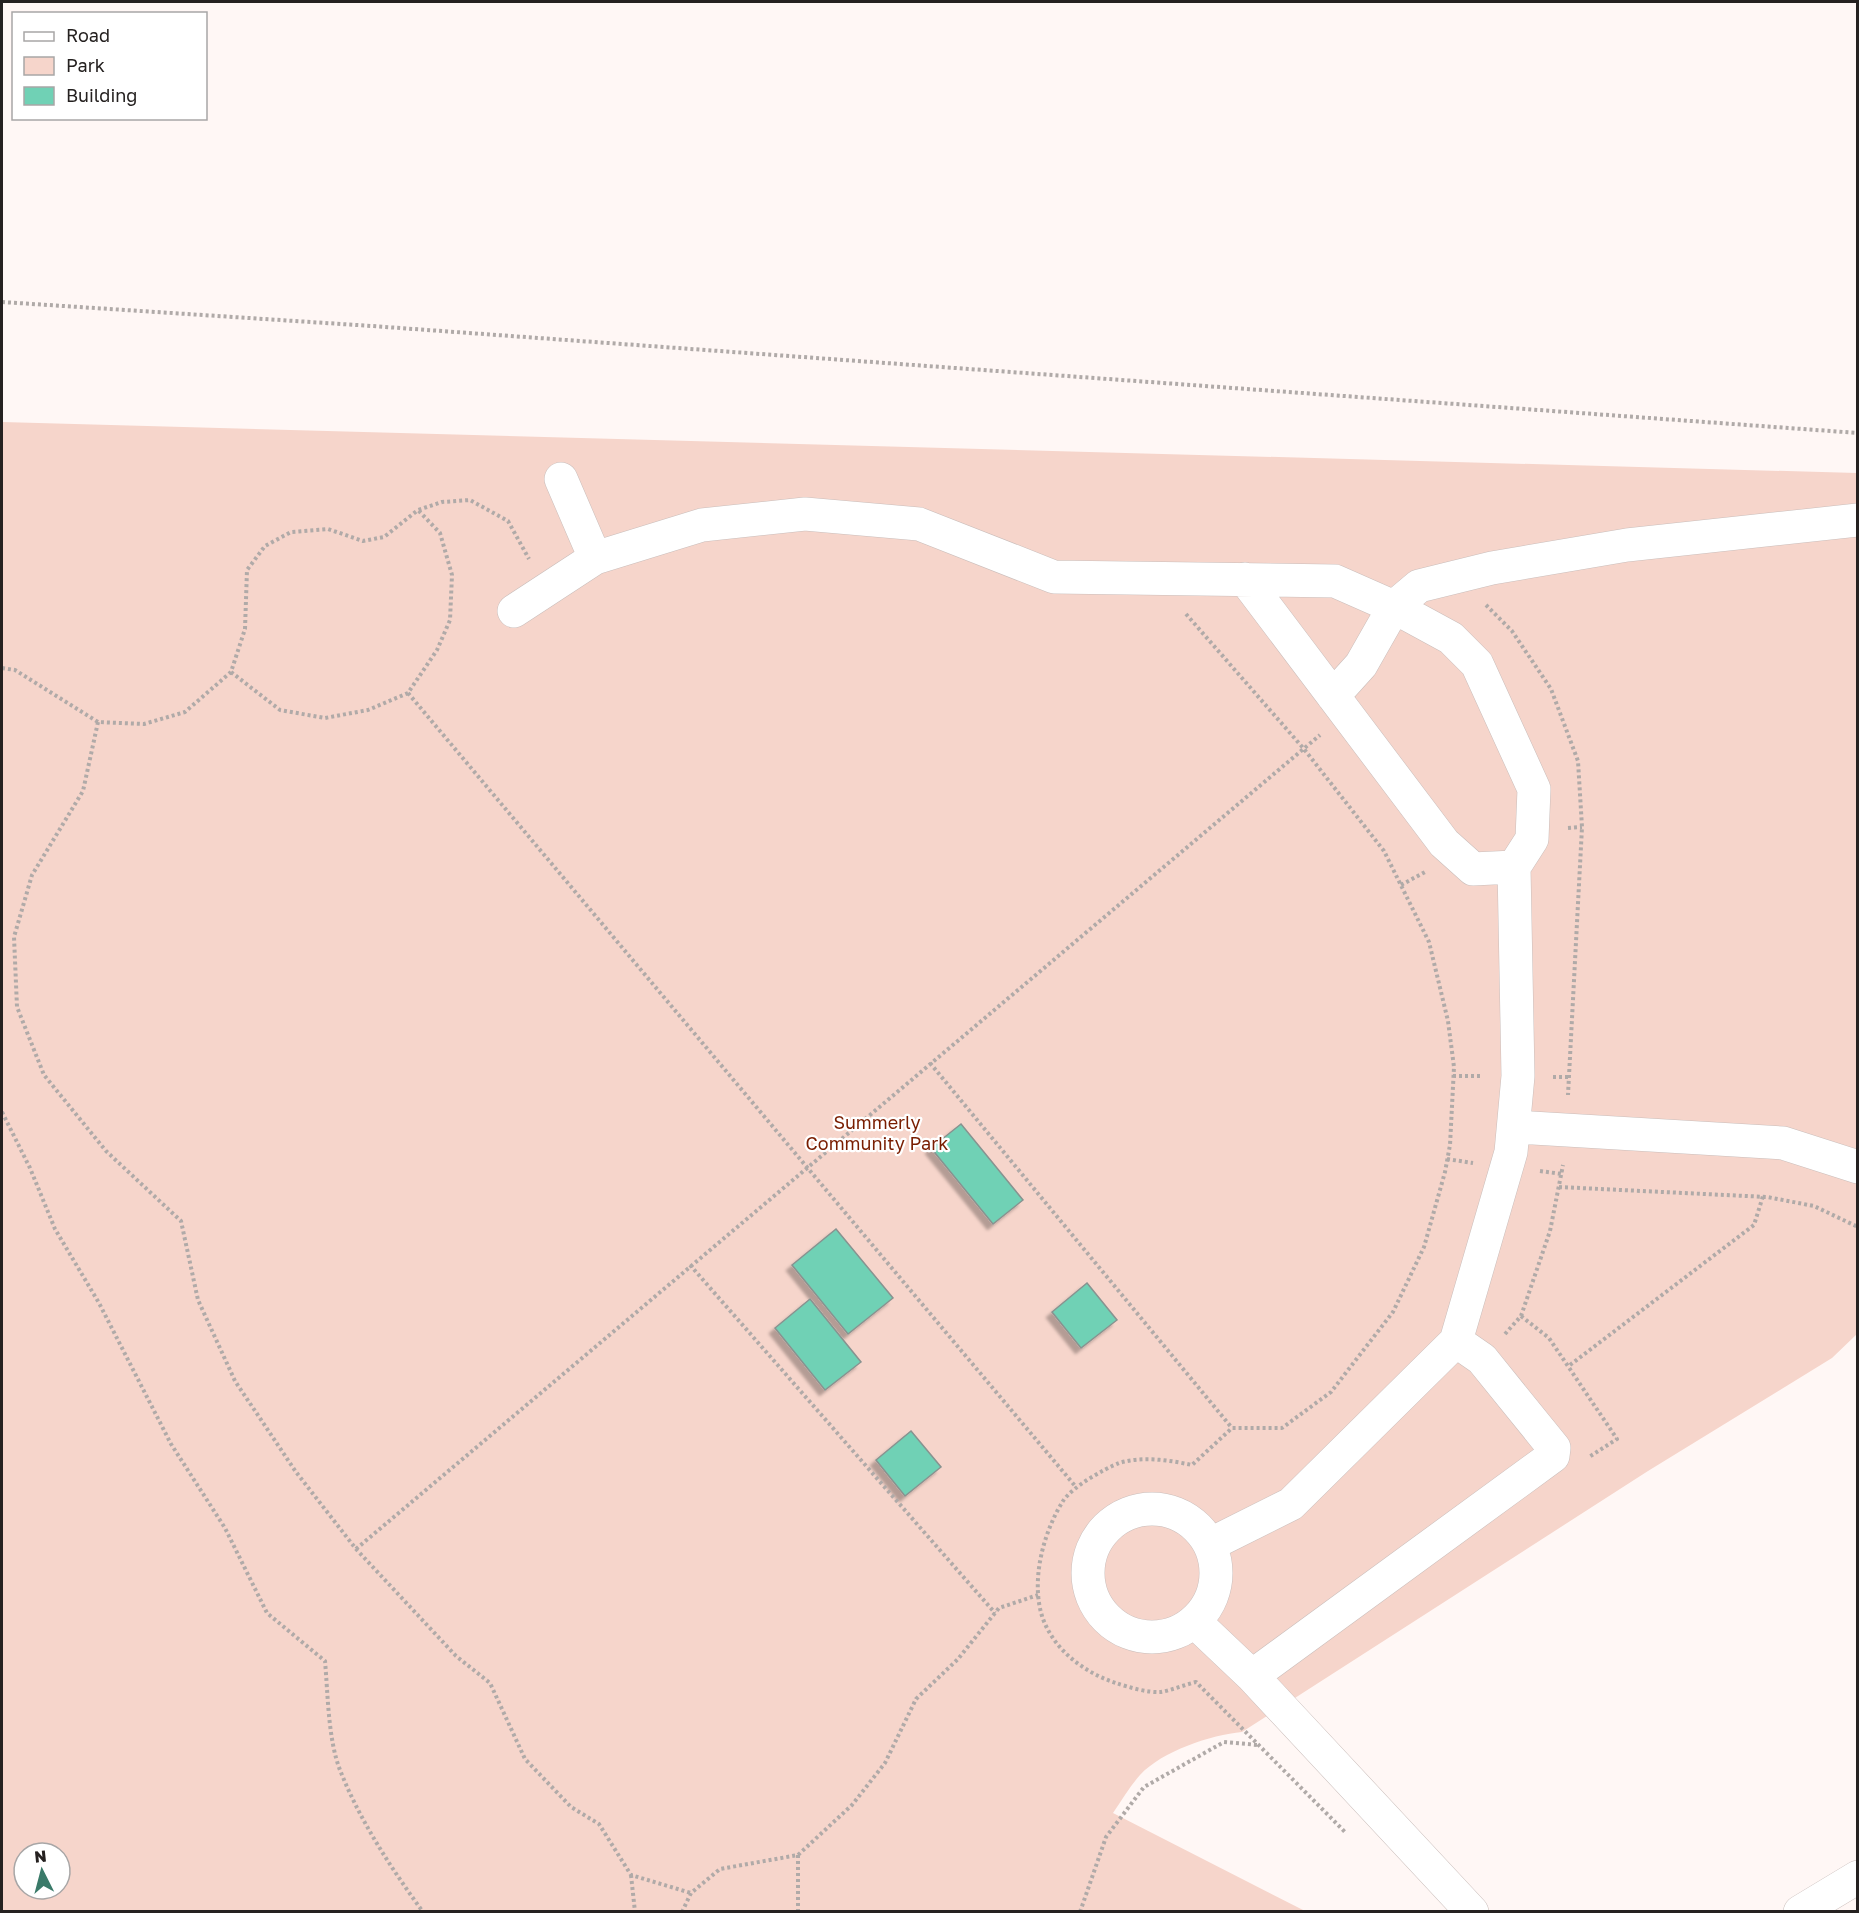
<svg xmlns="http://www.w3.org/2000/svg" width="1859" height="1913" font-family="'Golos Text',sans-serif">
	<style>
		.green { fill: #f6d5cb; fill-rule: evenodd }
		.building { fill: #70d1b5; stroke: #889390; stroke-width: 1.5; filter: url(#shadow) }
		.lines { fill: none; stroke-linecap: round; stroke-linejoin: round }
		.minor-casing { stroke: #cabebb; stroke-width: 34 }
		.path { stroke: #b0aaa8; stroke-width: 4; stroke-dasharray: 3 3; stroke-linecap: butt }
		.minor { stroke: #fff; stroke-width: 33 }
		.labels { text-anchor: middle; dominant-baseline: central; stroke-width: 4.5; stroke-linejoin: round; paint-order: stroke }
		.park-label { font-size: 18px; fill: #791d00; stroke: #fff }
	</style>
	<defs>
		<filter id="shadow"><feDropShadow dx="-5.5" dy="5.5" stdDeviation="1.5" flood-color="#0004"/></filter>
	</defs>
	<rect width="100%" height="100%" fill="#fff7f5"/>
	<path class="green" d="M 2,422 L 1857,473 L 1857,1334 L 1832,1358 L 1648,1471 L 1242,1732 C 1211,1735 1162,1751 1140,1775 C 1130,1786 1122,1800 1113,1813 L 1305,1911 L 2,1912 ZM 24,1853 L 60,1853 L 60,1889 L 24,1889 Z"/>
	<path class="building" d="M 961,1124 L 1023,1200 L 993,1224 L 931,1148 Z
		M 836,1229 L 893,1298 L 848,1334 L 792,1265 Z
		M 1087,1283 L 1117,1320 L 1081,1348 L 1052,1312 Z
		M 810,1299 L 861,1362 L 825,1390 L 775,1328 Z
		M 911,1431 L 941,1467 L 905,1496 L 876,1460 Z"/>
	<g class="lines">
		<defs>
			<path id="minor" d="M 561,479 L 595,558
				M 1245,579 L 1444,843 L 1473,869 L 1514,867
				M 514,611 L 595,558 L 702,525 L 805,514 L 919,524 L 1054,577 L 1335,581 L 1394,607 L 1451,638 L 1477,664 L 1534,789 L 1532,839 L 1514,867 L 1518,1076 L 1511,1152 L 1456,1341
				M 1333,696 L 1361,665 L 1394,607 L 1419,586 L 1492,568 L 1627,545 L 1858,520
				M 1514,1127 L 1783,1143 L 1858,1167
				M1088 1573a64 64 0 1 1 128 0a64 64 0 1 1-128 0Z
				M 1211,1544 L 1291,1504 L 1456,1341 L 1482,1359 L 1554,1448 L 1553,1456 L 1252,1676
				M 1195,1622 L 1252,1676 L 1472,1912
				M 1800,1912 L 1858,1877"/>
		</defs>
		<use href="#minor" class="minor-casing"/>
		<path class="path" d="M 2,302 L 372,326 L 1858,433
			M 1486,605 L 1512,631 L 1551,689 L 1578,761 L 1582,827 L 1568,1095
			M 1186,614 L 1304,749 L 1384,851 L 1429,942 L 1448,1021 L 1454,1067 L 1450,1145 L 1445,1172 L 1424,1247 L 1393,1312 L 1331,1392 L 1282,1428 L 1232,1428 L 1192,1465 C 1169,1460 1142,1456 1119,1463 C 1104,1469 1072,1487 1063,1501 C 1043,1533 1030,1582 1043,1619 C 1055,1651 1085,1673 1116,1683 C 1128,1687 1148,1693 1161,1692 C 1172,1690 1184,1685 1196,1682 L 1345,1832
			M 2,668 L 15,670 L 98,722 L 144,724 L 185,712 L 231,672 L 245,629 L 247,570 L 265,546 L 291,532 L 328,529 L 363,541 L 384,537 L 418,510 L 442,502 L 470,500 L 508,521 L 529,559
			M 231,672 L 280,710 L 325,718 L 368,710 L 408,693 L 437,650 L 450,620 L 452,575 L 440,533 L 418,510
			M 408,693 L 1076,1487
			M 98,722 L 83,791 L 32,875 L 14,937 L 17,1007 L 44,1075 L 106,1151 L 181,1221 L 198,1300 L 235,1381 L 296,1472 L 356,1549 L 456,1656 L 490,1683 L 525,1759 L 571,1807 L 599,1824 L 631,1875 L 691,1893
			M 1568,828 L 1582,827
			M 1401,885 L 1425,872
			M 930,1063 L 1232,1428
			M 1453,1076 L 1483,1076
			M 1553,1077 L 1569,1077
			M 2,1112 L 30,1168 L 55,1229 L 99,1303 L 171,1444 L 225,1528 L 267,1613 L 325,1661 C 328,1695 328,1739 340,1770 C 360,1821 391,1868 423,1912
			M 1447,1159 L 1473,1163
			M 1540,1171 L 1562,1174
			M 1559,1187 L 1767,1197 L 1814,1206 L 1858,1227
			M 690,1265 L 995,1613
			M 1521,1316 L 1549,1338 L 1617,1439 L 1589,1457
			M 1505,1334 L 1521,1316 L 1550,1231 L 1563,1165
			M 1570,1365 L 1754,1225 L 1763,1196
			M 356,1549 L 1320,735
			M 631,1875 L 635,1912
			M 682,1912 L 691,1893 L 720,1869 L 798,1855 L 852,1805 L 885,1763 L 916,1699 L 958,1659 L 999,1608 L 1038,1595
			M 798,1912 L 798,1855
			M 1080,1912 L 1106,1837 L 1144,1787 L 1224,1742 L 1258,1745"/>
		<use href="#minor" class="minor"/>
	</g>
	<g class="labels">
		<g class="park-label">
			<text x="877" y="1122">Summerly<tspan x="877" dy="21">Community Park</tspan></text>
		</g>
	</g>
	<rect width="1859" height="1913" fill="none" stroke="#252120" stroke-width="6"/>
	<rect x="12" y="12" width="195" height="108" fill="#ffffff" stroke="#a8a6a6" stroke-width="1.5"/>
	<rect x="24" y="32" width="30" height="9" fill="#ffffff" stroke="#a8a6a6" stroke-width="1.5"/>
	<text x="66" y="42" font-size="18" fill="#252120">Road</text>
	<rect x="24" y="57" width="30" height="18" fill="#f6d5cb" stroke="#a8a6a6" stroke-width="1.5"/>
	<text x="66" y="72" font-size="18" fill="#252120">Park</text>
	<rect x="24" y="87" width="30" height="18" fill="#70d1b5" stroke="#a8a6a6" stroke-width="1.5"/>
	<text x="66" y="102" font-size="18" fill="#252120">Building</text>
	<g transform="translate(42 1871) rotate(354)"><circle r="28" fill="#ffffff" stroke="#a8a6a6" stroke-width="1.5"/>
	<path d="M0-4.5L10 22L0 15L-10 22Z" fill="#3a7a69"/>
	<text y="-9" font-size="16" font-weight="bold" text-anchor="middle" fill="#252120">N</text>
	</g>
</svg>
